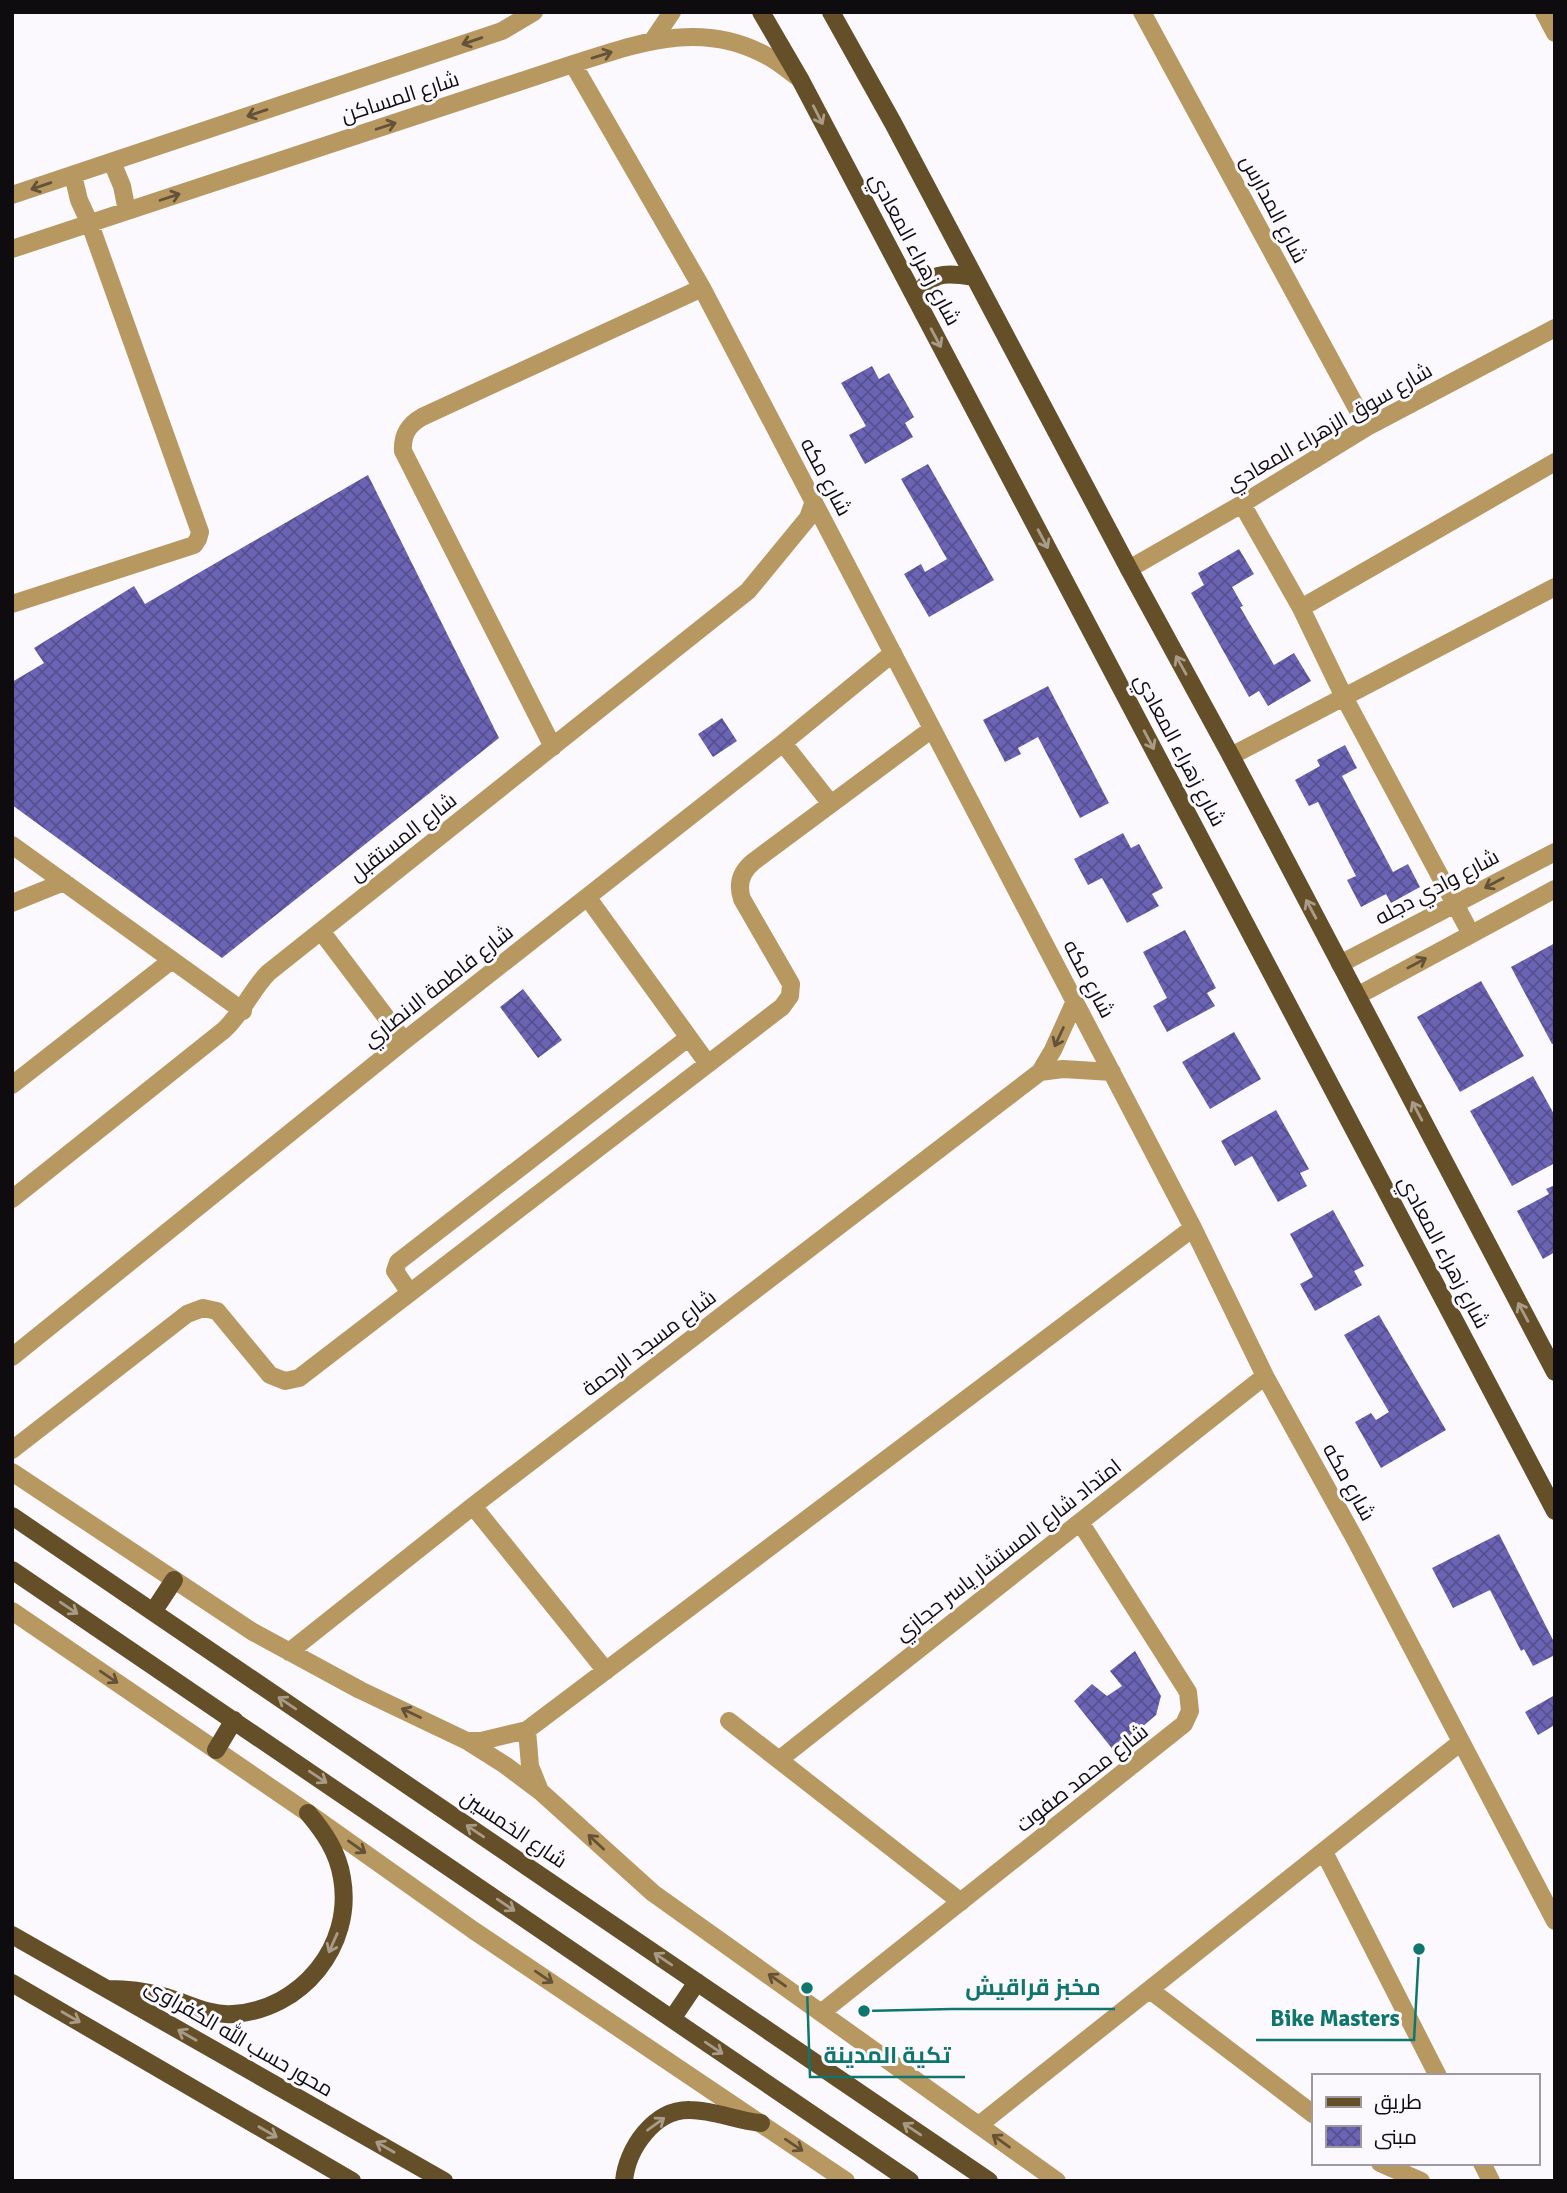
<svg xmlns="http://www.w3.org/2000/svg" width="1567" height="2193" font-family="Signika,Cairo,sans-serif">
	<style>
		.building { fill: url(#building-cross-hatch) }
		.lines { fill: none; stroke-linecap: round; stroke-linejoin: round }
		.minor { stroke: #b89861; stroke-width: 18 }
		.major { stroke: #644f28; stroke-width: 18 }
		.oneway { stroke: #635238 }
		.oneway2 { stroke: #a89c88 }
		.labels { text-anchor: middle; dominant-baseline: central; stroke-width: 6; stroke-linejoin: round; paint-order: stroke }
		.street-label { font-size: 21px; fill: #0e0c0f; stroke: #fbf9fe }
		.leader { fill: none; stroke: #0f766e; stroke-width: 2.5 }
		.callout-dot { fill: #0f766e; stroke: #fbf9fe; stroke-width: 2.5 }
		.callout-label { font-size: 23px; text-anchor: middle; font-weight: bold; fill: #0f766e; stroke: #fbf9fe; stroke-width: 6; stroke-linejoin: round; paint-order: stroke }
	</style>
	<defs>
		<pattern id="building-cross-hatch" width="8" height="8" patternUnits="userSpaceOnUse" patternTransform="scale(1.75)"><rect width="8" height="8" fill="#6b63b3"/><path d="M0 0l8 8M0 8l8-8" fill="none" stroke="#565090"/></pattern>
	</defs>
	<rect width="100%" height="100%" fill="#fbf9fe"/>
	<path class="building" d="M 872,366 L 879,379 L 889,373 L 914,417 L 905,423 L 913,437 L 865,464 L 849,435 L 866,426 L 841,383 Z
		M 928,464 L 994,580 L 929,617 L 904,574 L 921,564 L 925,572 L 947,559 L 901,479 Z
		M 368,475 L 499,738 L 222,958 L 12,805 L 12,682 L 44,663 L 34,648 L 134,586 L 145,604 Z
		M 1239,549 L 1254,574 L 1232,587 L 1243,606 L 1240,607 L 1274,665 L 1294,653 L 1311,681 L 1268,706 L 1259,691 L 1249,697 L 1191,593 L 1204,585 L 1198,573 Z
		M 1048,686 L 1109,803 L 1080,818 L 1038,737 L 1018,748 L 1021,754 L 1005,762 L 983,720 Z
		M 722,718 L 737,741 L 713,757 L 698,734 Z
		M 1345,745 L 1357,768 L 1342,776 L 1393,872 L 1408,864 L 1420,887 L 1391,903 L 1386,894 L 1361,907 L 1347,880 L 1356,876 L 1318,802 L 1309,806 L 1295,780 L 1320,766 L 1317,760 Z
		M 1123,833 L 1131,848 L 1139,844 L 1163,888 L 1152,894 L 1159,906 L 1127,923 L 1102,878 L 1088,885 L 1074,859 Z
		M 1185,930 L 1216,988 L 1207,993 L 1215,1006 L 1167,1032 L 1153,1006 L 1167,998 L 1143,952 Z
		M 1555,943 L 1555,1043 L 1552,1044 L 1511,967 Z
		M 1481,981 L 1524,1056 L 1460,1092 L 1417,1017 Z
		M 523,989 L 562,1040 L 538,1058 L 500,1007 Z
		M 1234,1032 L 1261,1079 L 1210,1109 L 1182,1062 Z
		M 1533,1076 L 1555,1116 L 1555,1163 L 1512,1186 L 1470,1111 Z
		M 1276,1110 L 1309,1169 L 1300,1173 L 1307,1186 L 1278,1202 L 1252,1156 L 1235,1166 L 1221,1141 Z
		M 1555,1185 L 1555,1252 L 1543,1259 L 1517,1211 L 1549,1194 L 1546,1189 Z
		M 1333,1210 L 1364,1266 L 1354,1271 L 1362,1285 L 1315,1311 L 1300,1284 L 1313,1277 L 1290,1234 Z
		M 1379,1315 L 1446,1430 L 1381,1468 L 1355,1422 L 1371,1413 L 1376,1420 L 1389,1412 L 1344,1335 Z
		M 1499,1534 L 1555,1644 L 1555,1655 L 1533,1666 L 1524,1649 L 1521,1651 L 1490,1590 L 1453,1608 L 1432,1568 Z
		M 1135,1651 L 1161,1696 L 1156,1715 L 1114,1751 L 1074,1701 L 1092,1684 L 1107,1696 L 1122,1686 L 1110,1671 Z
		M 1555,1695 L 1555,1729 L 1553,1726 L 1538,1735 L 1525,1712 Z"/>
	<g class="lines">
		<path class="minor" d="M 1142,12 L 1367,427
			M 1544,12 L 1555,33
			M 653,40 L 672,12
			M 573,64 L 702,288 L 1193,1228 L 1265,1376 L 1356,1541 L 1555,1921
			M 112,162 L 122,186 L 127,211
			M 12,195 L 502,31 L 534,12
			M 12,249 L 573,64 C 639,43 702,19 769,57 C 780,63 790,72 800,79
			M 1242,504 L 1301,608 L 1344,697 L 1471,934
			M 1129,569 L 1242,504 L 1367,427 L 1555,328
			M 12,604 L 194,545 L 198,539 L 200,532 L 90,224 L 79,200 L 73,175
			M 1301,608 L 1555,462
			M 783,743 L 831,804
			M 553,747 L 403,451 C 402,435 408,425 422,417 L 702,288
			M 1231,756 L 1555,587
			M 12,845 L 243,1011
			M 588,898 L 708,1064
			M 12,903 L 64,882
			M 321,931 L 404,1041
			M 1340,964 L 1555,852
			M 1357,996 L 1555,889
			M 1040,1072 L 1063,1069 L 1112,1072
			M 12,1085 L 172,960
			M 12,1199 L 224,1030 C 244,1011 250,992 268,973 L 748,591 L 808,518 L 814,501
			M 410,1293 L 395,1271 L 398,1262 L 688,1038
			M 12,1357 L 404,1041 L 783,743 L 893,653
			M 12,1450 L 187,1314 L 203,1308 L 217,1311 L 270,1375 L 285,1381 L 299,1378 L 782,1007 L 790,996 L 791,984 L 742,899 C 737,884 741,872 753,862 L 932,729
			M 12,1472 L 253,1632 L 360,1690 L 467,1741 L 505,1765 L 541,1792 L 653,1893 L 1057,2181
			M 473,1506 L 606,1671
			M 12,1611 L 308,1813 L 473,1930 L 846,2181
			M 289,1652 L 473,1506 L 1040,1072 L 1053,1050 L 1075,1001
			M 729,1721 L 961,1902
			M 527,1730 L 530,1766 L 540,1791
			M 467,1741 L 481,1741 L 527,1730 L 1193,1228
			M 780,1759 L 1265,1376
			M 1324,1852 L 1438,2076
			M 1150,1990 L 1313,2114
			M 822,2012 L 1184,1724 L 1190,1711 L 1188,1692 L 1080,1522
			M 979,2125 L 1461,1742
			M 1380,2163 L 1421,2181
			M 1482,2163 L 1491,2181"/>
		<path class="major" d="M 761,12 L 800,79 L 1555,1511
			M 831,12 L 893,123 L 1129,569 L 1231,756 L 1555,1372
			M 917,301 C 927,271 946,272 973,277
			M 12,1516 L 989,2181
			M 12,1570 L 910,2181
			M 153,1612 L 174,1580
			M 216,1750 L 234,1720
			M 12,1935 L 444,2181
			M 12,1983 L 352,2181
			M 109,1989 C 127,1989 144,1991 162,1996 C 186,2002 207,2016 233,2014 C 301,2010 354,1946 342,1878 C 338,1852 324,1832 308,1813
			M 672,2019 L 697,1982
			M 624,2181 C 627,2149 654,2109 690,2110 C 714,2110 737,2121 761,2123"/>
	</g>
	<defs><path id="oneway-shaft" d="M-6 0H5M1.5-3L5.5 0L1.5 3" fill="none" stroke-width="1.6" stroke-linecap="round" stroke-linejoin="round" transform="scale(1.75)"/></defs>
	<g class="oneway">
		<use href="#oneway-shaft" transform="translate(472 41) rotate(161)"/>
		<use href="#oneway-shaft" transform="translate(602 55) rotate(-17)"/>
		<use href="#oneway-shaft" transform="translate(257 113) rotate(161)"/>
		<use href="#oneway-shaft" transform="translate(386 126) rotate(-18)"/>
		<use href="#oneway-shaft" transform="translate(41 186) rotate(161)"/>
		<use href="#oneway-shaft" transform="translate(170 197) rotate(-18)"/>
		<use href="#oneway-shaft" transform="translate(1494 883) rotate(152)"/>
		<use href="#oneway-shaft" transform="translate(1417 963) rotate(-28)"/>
		<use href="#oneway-shaft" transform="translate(1059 1037) rotate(115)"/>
		<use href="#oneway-shaft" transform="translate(109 1677) rotate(34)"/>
		<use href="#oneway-shaft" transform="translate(411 1713) rotate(-155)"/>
		<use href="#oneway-shaft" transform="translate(596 1842) rotate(-137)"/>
		<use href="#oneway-shaft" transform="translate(357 1847) rotate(35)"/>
		<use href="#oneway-shaft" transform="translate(544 1977) rotate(34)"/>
		<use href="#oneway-shaft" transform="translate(777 1980) rotate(-145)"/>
		<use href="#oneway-shaft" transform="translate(1001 2141) rotate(-144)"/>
		<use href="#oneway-shaft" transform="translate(794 2145) rotate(34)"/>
	</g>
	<g class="oneway2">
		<use href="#oneway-shaft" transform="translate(818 115) rotate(63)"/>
		<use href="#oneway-shaft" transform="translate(936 338) rotate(62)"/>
		<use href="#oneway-shaft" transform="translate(1043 539) rotate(62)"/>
		<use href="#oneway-shaft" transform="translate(1181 665) rotate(-119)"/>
		<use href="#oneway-shaft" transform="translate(1149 740) rotate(62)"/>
		<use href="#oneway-shaft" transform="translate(1311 909) rotate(-118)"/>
		<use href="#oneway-shaft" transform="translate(1417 1111) rotate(-118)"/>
		<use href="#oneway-shaft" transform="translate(1523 1312) rotate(-118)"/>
		<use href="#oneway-shaft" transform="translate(69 1608) rotate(34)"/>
		<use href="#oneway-shaft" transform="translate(287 1703) rotate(-146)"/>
		<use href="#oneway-shaft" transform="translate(318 1777) rotate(34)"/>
		<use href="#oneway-shaft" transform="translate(475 1831) rotate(-146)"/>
		<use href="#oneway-shaft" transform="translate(506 1905) rotate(34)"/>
		<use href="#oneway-shaft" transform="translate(333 1943) rotate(114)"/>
		<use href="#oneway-shaft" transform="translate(663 1959) rotate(-146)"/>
		<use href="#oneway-shaft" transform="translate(71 2017) rotate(30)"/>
		<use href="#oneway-shaft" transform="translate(187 2035) rotate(-150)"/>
		<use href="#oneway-shaft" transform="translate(714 2048) rotate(34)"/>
		<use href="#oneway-shaft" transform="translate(656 2124) rotate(-36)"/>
		<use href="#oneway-shaft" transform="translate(912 2129) rotate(-146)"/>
		<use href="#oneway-shaft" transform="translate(268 2132) rotate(30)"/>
		<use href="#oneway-shaft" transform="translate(385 2147) rotate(-150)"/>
	</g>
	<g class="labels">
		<g class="street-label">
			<text transform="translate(400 97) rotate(-18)">شارع المساكن</text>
			<text transform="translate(1274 209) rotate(62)">شارع المدارس</text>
			<text transform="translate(915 249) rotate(62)">شارع زهراء المعادي</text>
			<text transform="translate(1329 427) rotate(-30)">شارع سوق الزهراء المعادي</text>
			<text transform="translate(826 477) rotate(62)">شارع مكه</text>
			<text transform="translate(1180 750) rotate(62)">شارع زهراء المعادي</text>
			<text transform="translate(403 837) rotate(-38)">شارع المستقبل</text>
			<text transform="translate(1437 887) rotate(-28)">شارع وادي دجله</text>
			<text transform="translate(1089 979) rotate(62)">شارع مكه</text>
			<text transform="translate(438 986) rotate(-38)">شارع فاطمة الانصاري</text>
			<text transform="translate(1444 1252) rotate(62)">شارع زهراء المعادي</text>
			<text transform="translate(649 1343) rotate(-37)">شارع مسجد الرحمة</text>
			<text transform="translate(1349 1482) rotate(61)">شارع مكه</text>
			<text transform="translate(1008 1550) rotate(-38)">امتداد شارع المستشار ياسر حجازي</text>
			<text transform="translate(1082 1778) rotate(-38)">شارع محمد صفوت</text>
			<text transform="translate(514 1829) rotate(34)">شارع الخمسين</text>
			<text transform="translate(239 2038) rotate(30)">محور حسب الله الكفراوى</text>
		</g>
	</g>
	<path class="leader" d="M864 2011L952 2009H1115M1419 1949L1414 2040H1256M807 1988L810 2077H965"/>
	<g class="callout-dot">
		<circle cx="864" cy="2011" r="7"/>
		<circle cx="1419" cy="1949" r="7"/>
		<circle cx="807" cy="1988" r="7"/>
	</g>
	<g class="callout-label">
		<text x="1033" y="1995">مخبز قراقيش</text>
		<text x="1335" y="2026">Bike Masters</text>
		<text x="887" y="2063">تكية المدينة</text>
	</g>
	<rect width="1567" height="2193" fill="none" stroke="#0e0c0f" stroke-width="28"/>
	<rect x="1312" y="2074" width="228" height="91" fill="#fbf9fe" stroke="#9c9a9e" stroke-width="2"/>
	<rect x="1326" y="2097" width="35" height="10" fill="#644f28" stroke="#9c9a9e" stroke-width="2"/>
	<text x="1374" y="2109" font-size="21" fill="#0e0c0f">طريق</text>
	<rect x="1326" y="2126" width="35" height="21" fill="url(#building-cross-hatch)" stroke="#9c9a9e" stroke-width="2"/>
	<text x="1374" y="2144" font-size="21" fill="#0e0c0f">مبنى</text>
</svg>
